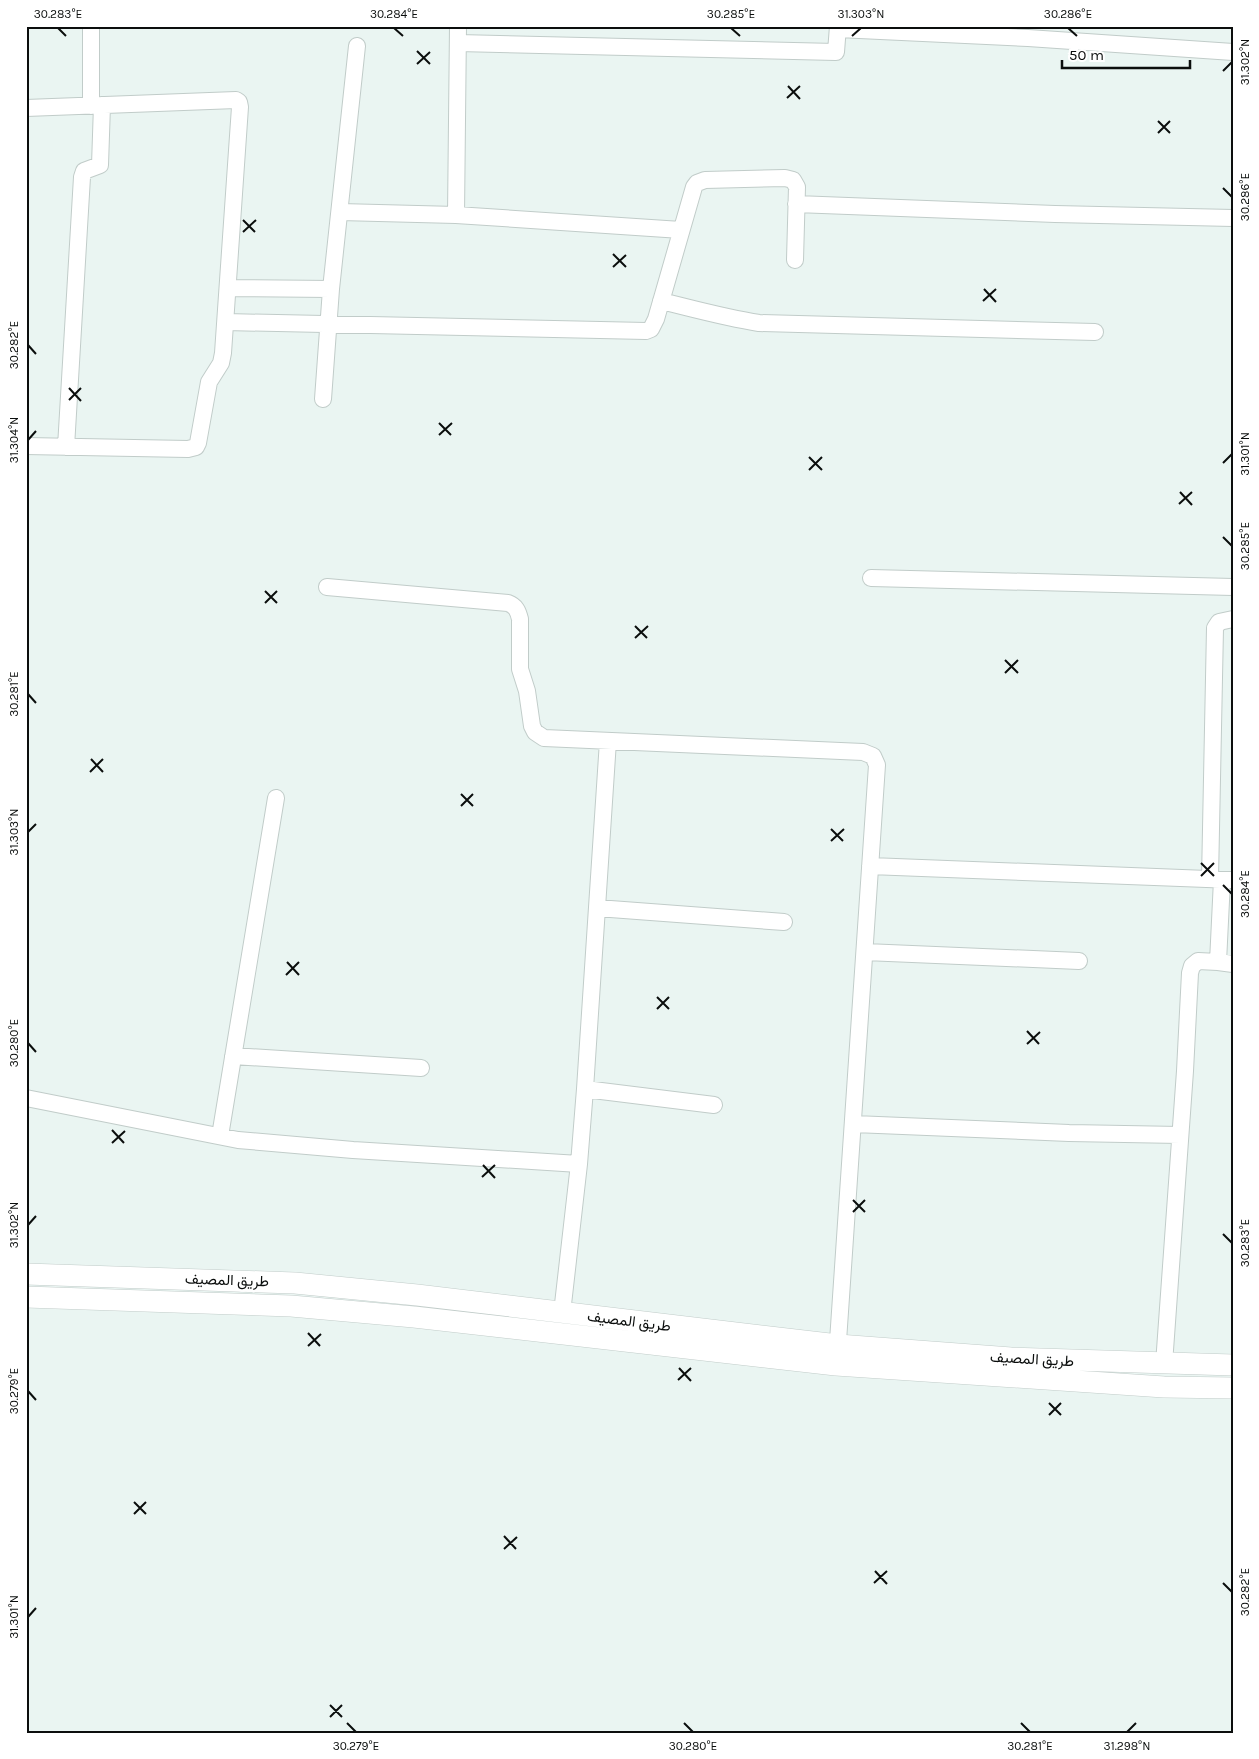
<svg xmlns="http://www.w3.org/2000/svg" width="1259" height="1759" font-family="Karla,Vazirmatn,sans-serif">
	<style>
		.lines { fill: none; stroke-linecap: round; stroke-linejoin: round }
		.minor-casing { stroke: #c1ccc9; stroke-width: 18 }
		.tertiary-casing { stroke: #c1ccc9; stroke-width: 22 }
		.minor { stroke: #fff; stroke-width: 16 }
		.tertiary { stroke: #fff; stroke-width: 21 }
		.ticks { fill: none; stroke: #0b0e0d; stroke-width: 2 }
		.labels { text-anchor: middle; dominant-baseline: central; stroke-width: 5; stroke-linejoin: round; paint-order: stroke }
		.street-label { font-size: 15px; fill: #0b0e0d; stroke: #fff }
		.neatline { fill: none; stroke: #0b0e0d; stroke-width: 2 }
		.ticks-label { font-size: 12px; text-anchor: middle; fill: #0b0e0d }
	</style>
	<rect width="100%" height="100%" fill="#eaf5f2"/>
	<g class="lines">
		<defs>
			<path id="minor" d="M 838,29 L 1028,38 L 1233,52
				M 458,43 L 836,52 L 838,26
				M 91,106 L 91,26
				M 26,108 L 236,100 L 239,102 L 240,107 L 223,353 L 221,363 L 209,382 L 198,443 L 196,447 L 188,449 L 26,446
				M 796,204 L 1055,214 L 1233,218
				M 340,212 L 456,215 L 681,230
				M 456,215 L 458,26
				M 228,288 L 331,289
				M 661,301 C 694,309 726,318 759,323 L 1095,332
				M 226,322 L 646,331 L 651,329 L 656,319 L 694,187 L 697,183 L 705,180 L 785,178 L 793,180 L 797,187 L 795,260
				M 323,399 L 331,289 L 357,46
				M 66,447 L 82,177 L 84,171 L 100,165 L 102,105
				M 871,578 L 1233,587
				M 327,587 L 508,603 C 516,606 518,611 520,619 L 520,669 L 527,691 L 532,726 L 535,732 L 544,738 L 863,752 L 873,756 L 877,765 L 837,1356
				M 870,866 L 1233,880
				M 1210,879 L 1215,628 L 1219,622 L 1233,619
				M 1222,880 L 1218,962 L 1233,964
				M 597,908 L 784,922
				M 865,952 L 1079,961
				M 233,1056 L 421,1068
				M 585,1089 L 714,1105
				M 26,1098 L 238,1140 L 353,1150 L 579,1164
				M 854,1124 L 1069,1133 L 1180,1135
				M 220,1136 L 276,798
				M 562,1313 L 579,1164 L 585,1089 L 608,741
				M 1164,1364 L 1185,1071 L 1190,973 L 1192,966 L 1198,961 L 1218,962"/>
			<path id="tertiary" d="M 26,1274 L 295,1283 L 417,1295 L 838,1345 L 1011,1358 L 1233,1365
				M 26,1297 L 291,1306 L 414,1317 L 836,1365 L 1164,1387 L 1233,1388"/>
		</defs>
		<use href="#minor" class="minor-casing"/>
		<use href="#tertiary" class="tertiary-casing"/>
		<use href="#minor" class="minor"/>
		<use href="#tertiary" class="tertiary"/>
	</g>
	<path class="ticks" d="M 58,28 L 66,36M 394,28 L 403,36M 731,28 L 740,36M 1068,28 L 1077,36M 852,36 L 861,28M 417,51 L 430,64M 417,64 L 430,52M 1223,71 L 1232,62M 788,86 L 800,99M 787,98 L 800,86M 1158,121 L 1170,133M 1158,133 L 1170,121M 1223,188 L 1232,197M 243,220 L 255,232M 243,232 L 256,220M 613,254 L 626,267M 613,267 L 626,255M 984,289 L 996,302M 983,301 L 996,289M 28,345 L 36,354M 69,388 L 81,401M 69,400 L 81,388M 439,423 L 451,435M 439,435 L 452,423M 28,440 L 36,431M 809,457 L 822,470M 1223,463 L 1232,454M 809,470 L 822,457M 1180,492 L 1192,505M 1179,504 L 1192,492M 1223,537 L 1232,546M 265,591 L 277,603M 265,603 L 277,591M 635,626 L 647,638M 635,638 L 648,626M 1005,660 L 1018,673M 1005,673 L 1018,660M 28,694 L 36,703M 91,759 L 103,772M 90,772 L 103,759M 461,794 L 473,806M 461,806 L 473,794M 831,829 L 843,841M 28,832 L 36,824M 831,841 L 844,829M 1201,863 L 1214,876M 1201,876 L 1214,863M 1223,885 L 1232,894M 287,962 L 299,975M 286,975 L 299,962M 657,997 L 669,1009M 657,1009 L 669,997M 1027,1031 L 1039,1044M 28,1043 L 36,1052M 1027,1044 L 1040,1032M 112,1130 L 124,1143M 112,1143 L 125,1131M 483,1165 L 495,1178M 482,1177 L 495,1165M 853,1200 L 865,1212M 853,1212 L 865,1200M 28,1225 L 36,1216M 1223,1234 L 1232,1243M 308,1333 L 320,1346M 308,1346 L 321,1334M 679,1368 L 691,1381M 678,1380 L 691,1368M 28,1391 L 36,1400M 1049,1403 L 1061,1415M 1049,1415 L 1061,1403M 134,1502 L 146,1514M 134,1514 L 146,1502M 504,1536 L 516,1549M 504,1549 L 517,1537M 875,1571 L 887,1584M 874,1583 L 887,1571M 1223,1583 L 1232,1592M 28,1617 L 36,1608M 330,1705 L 342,1717M 330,1717 L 342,1705M 347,1723 L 356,1732M 684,1723 L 693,1732M 1021,1723 L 1030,1732M 1127,1732 L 1136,1723"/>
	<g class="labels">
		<g class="street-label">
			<text transform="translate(227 1280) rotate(2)">طريق المصيف</text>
			<text transform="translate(629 1321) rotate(7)">طريق المصيف</text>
			<text transform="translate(1032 1359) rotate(3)">طريق المصيف</text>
		</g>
	</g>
	<rect width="1259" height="1759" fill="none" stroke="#ffffff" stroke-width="55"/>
	<path d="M1062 60v8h128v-8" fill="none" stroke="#0b0e0d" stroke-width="2.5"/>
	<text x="1069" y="60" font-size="15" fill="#0b0e0d" stroke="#ffffff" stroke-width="4" paint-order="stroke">50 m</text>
	<rect x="28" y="28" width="1204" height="1704" class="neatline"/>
	<g class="ticks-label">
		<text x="58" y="18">30.283°E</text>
		<text x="394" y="18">30.284°E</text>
		<text x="731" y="18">30.285°E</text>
		<text x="861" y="18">31.303°N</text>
		<text x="1068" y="18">30.286°E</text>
		<text transform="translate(1245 62) rotate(-90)" y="4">31.302°N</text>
		<text transform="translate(1245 197) rotate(-90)" y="4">30.286°E</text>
		<text transform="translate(14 345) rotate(-90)" y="4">30.282°E</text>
		<text transform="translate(14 440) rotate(-90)" y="4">31.304°N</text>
		<text transform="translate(1245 454) rotate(-90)" y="4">31.301°N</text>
		<text transform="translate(1245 546) rotate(-90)" y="4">30.285°E</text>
		<text transform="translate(14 694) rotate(-90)" y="4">30.281°E</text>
		<text transform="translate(14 832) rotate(-90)" y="4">31.303°N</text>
		<text transform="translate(1245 894) rotate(-90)" y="4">30.284°E</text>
		<text transform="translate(14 1043) rotate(-90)" y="4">30.280°E</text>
		<text transform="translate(14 1225) rotate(-90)" y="4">31.302°N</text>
		<text transform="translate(1245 1243) rotate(-90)" y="4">30.283°E</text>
		<text transform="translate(14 1391) rotate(-90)" y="4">30.279°E</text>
		<text transform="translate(1245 1592) rotate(-90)" y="4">30.282°E</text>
		<text transform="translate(14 1617) rotate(-90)" y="4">31.301°N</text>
		<text x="356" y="1750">30.279°E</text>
		<text x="693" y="1750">30.280°E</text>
		<text x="1030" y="1750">30.281°E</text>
		<text x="1127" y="1750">31.298°N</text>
	</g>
</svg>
